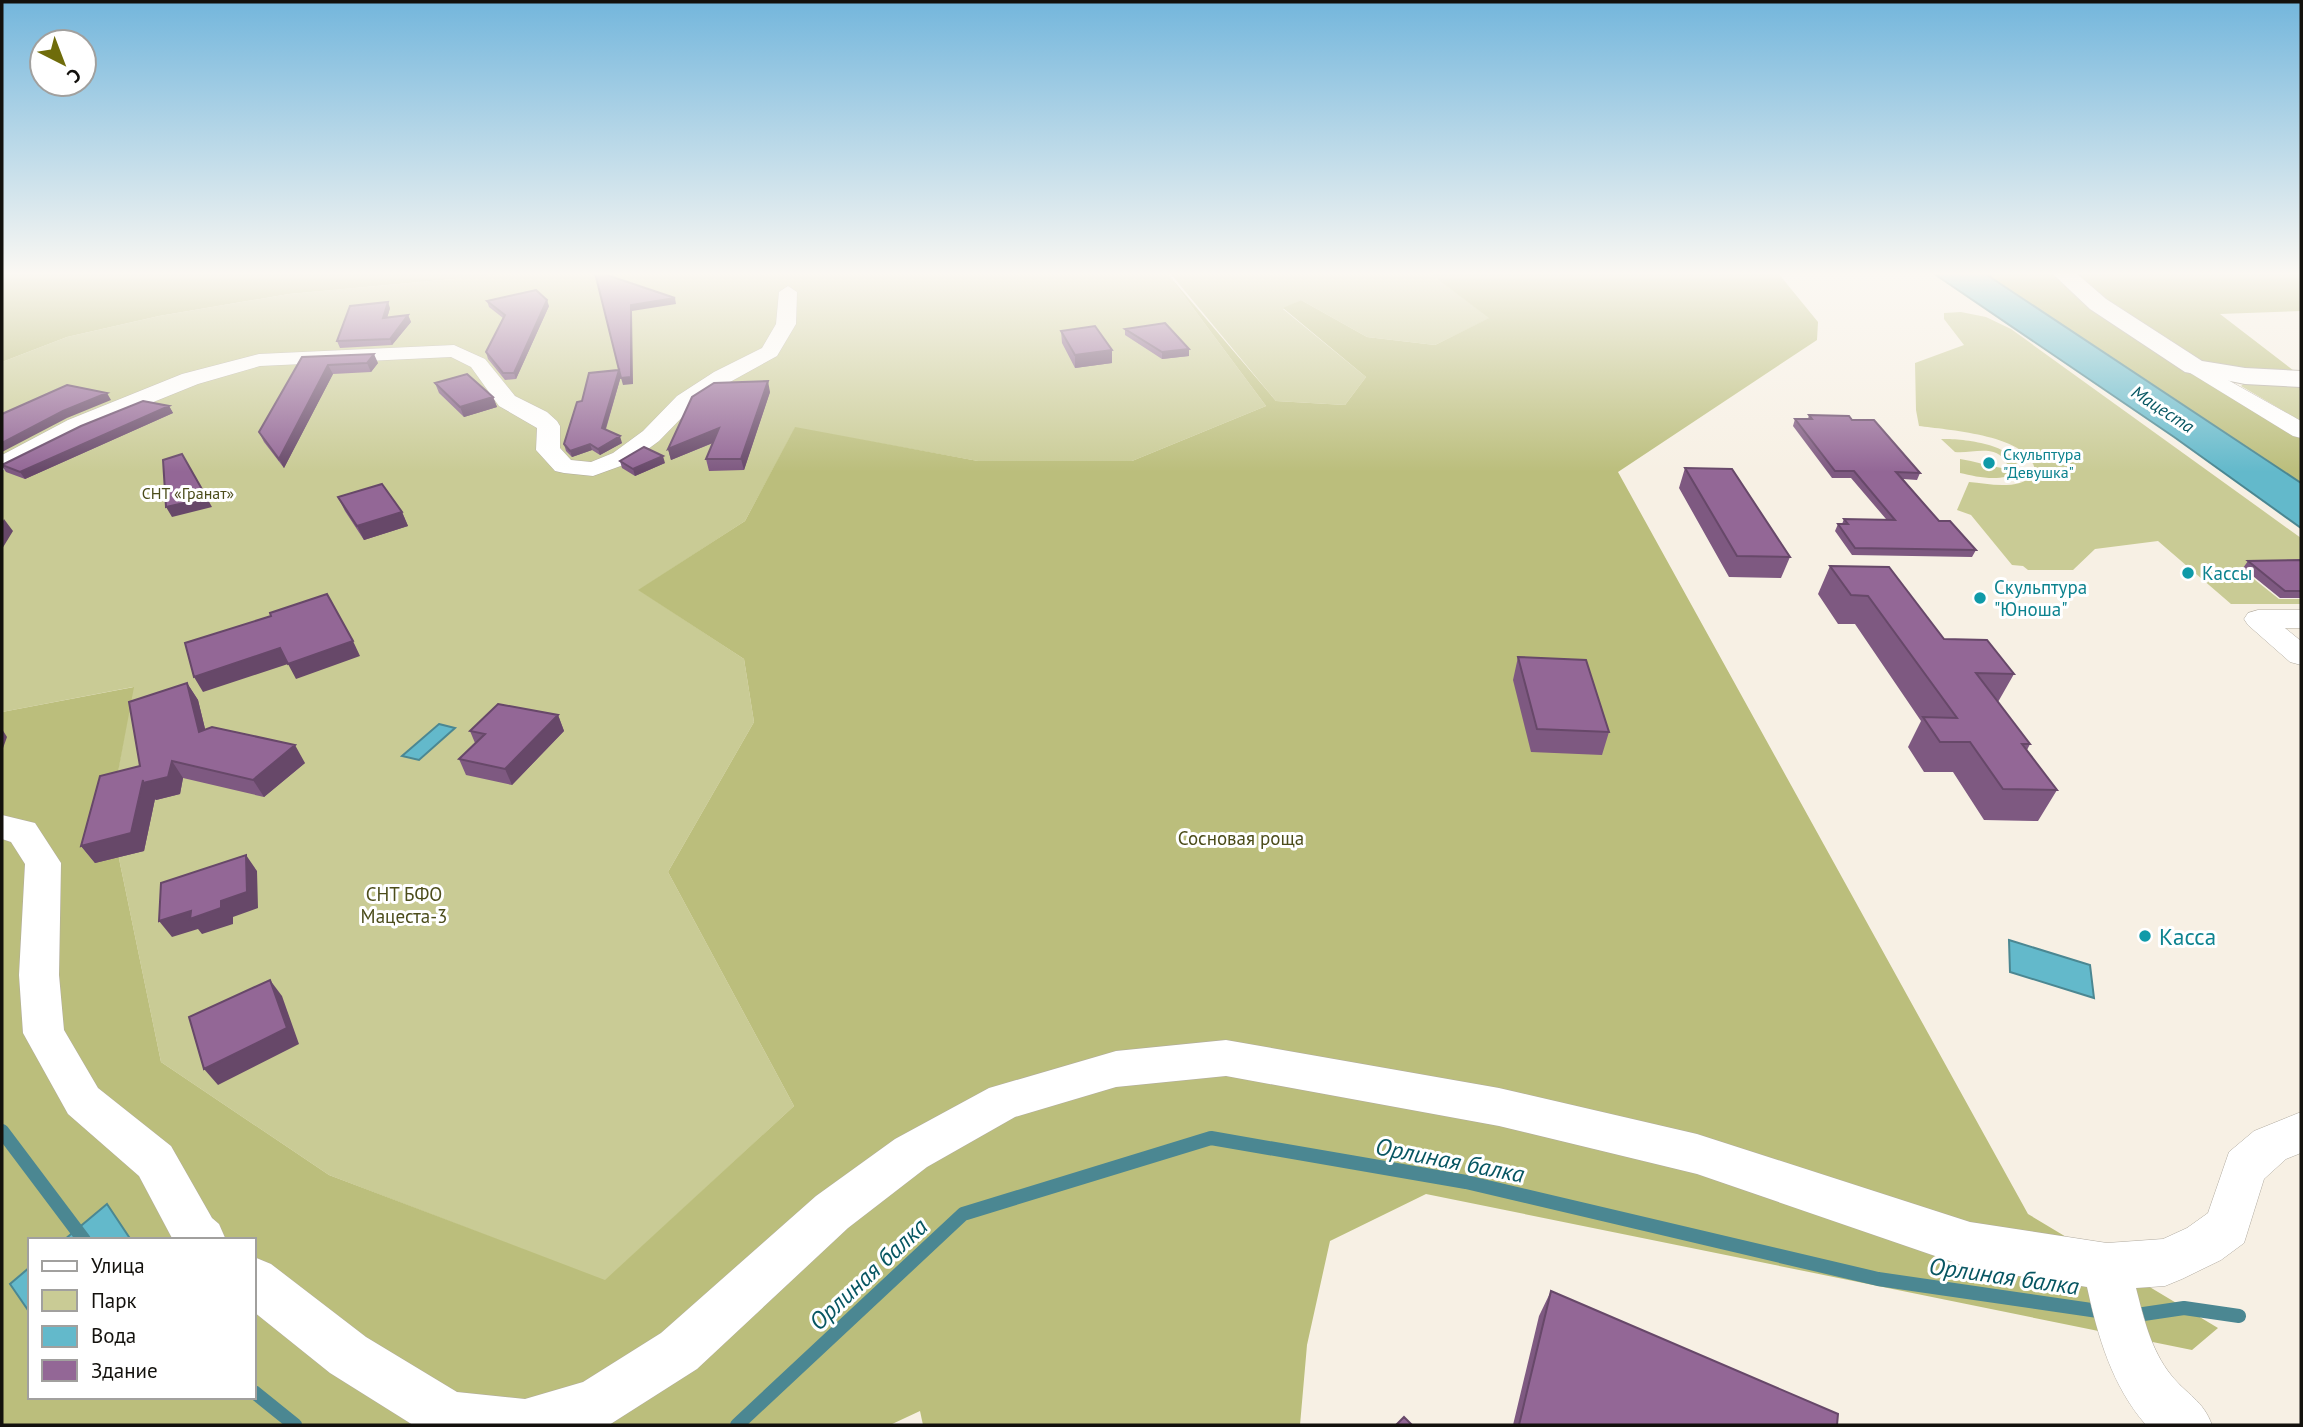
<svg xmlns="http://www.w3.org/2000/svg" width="2303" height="1427" font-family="'PT Sans',sans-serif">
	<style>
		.green { fill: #c9cb95 }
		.forest { fill: #bbbe7c; fill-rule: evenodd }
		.water { fill: #63b9cb; stroke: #4b8792; stroke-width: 2 }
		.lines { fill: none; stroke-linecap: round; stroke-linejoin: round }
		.stream { stroke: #4b8792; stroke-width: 14 }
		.street-casing { stroke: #b1aba0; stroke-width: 1 }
		.secondary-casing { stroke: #b1aba0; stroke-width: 2 }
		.street { fill: #fff; fill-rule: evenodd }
		.secondary { fill: #fff; fill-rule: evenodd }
		.wall { fill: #7e5981 }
		.shaded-wall { fill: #674869 }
		.building { fill: #936796; stroke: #674869; stroke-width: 2 }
		.culture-dot { fill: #0f9aa8; stroke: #fff; stroke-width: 2.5 }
		.labels { text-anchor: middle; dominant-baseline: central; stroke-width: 6; stroke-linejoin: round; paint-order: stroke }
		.far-culture-label { font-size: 16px; fill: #0d838f; stroke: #fff; text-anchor: start }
		.far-park-label { font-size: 16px; fill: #4c4d1b; stroke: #fff }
		.far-water-label { font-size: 18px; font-style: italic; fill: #075662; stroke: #fff }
		.culture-label { font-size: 19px; fill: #0d838f; stroke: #fff; text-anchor: start }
		.park-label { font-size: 19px; fill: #4c4d1b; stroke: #fff }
		.near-culture-label { font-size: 23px; fill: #0d838f; stroke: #fff; text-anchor: start }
		.near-water-label { font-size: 24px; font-style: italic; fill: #075662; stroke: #fff }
	</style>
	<rect width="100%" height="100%" fill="#f7f0e4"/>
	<path class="green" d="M 517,273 L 1167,273 L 1266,406 L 1132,461 L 978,461 L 795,428 L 745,521 L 639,590 L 744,659 L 754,722 L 668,872 L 794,1106 L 605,1281 L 329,1175 L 161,1062 L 110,815 L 133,687 L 2,712 L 2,362 L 67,337 L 159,316 L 289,294 Z
		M 1170,273 L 1429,273 L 1490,318 L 1435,345 L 1367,337 L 1301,300 L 1283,309 L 1366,377 L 1345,405 L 1276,401 Z
		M 1961,312 L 1986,317 L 2011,329 L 2301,538 L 2301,567 L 2240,568 L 2279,599 L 2301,599 L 2301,604 L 2231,604 L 2158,541 L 2095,549 L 2073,570 L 2028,570 L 2023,566 L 2012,565 L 1971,515 L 1957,510 L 1969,482 C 1990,484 2020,491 2035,473 C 2035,435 1947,430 1919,426 L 1916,410 L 1915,363 L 1964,345 L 1944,319 L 1944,313 Z
		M 2246,382 L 2301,383 L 2301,421 L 2241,386 Z
		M 1941,439 C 1960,438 2020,444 2018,471 C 2002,483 1978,477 1960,473 L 1960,459 C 1975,461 1987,466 2002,468 L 2007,464 C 1997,443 1972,454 1955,452 Z"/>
	<path class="forest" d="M 2,273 L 517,273 L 289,294 L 159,316 L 67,337 L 2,362 Z
		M 1167,273 L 1276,401 L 1345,405 L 1366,377 L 1283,308 L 1301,300 L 1367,337 L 1435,345 L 1489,318 L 1429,273 L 1778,273 L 1818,322 L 1817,340 L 1618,472 L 2028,1214 L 2218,1328 L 2192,1350 L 1426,1194 L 1330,1241 L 1307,1345 L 1300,1425 L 923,1425 L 920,1411 L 890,1425 L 2,1425 L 2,712 L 134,687 L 110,815 L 161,1062 L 329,1175 L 605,1280 L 794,1106 L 668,872 L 754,722 L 744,659 L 638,590 L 745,521 L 795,427 L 978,461 L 1132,461 L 1266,406 ZM 30,1240 L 254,1240 L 254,1397 L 30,1397 Z
		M 1984,273 L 2301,273 L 2301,311 L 2220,314 L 2298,374 L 2186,362 L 2301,432 L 2301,483 Z"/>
	<path class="water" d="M 1933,273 L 1984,273 L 2301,483 L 2301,528 L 2174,437 Z
		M 439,724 L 455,728 L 419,760 L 402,756 Z
		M 2009,940 L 2090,965 L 2094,998 L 2010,972 Z
		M 107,1204 L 131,1240 L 64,1240 Z
		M 30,1267 L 30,1313 L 10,1284 Z"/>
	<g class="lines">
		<path class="stream" d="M 2,1131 L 84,1240
			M 2130,1316 L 2184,1308 L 2239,1316
			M 254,1392 L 295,1425
			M 737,1425 L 963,1214 L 1211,1138 L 1466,1182 L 1878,1279 L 2105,1312"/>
		<defs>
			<path id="street" d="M 788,286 L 797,292 L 796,324 L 777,356 L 730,382 L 693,406 L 659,441 L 629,463 L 593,476 L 564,473 L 555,471 L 536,450 L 537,428 L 499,406 L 471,367 L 451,357 L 260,366 L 198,384 L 84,430 L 2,471 L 2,455 L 68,420 L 182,374 L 259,354 L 454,345 L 485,359 L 515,396 L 547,412 L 557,421 L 560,426 L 560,448 L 571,460 L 591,462 L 613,453 L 643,431 L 677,396 L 714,372 L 762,348 L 776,324 L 779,292 Z
				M 2194,361 L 2301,421 L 2301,438 L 2293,436 L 2187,371 L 2183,367 L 2187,363 Z
				M 2258,610 L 2301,610 L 2301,628 L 2285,628 L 2301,641 L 2301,665 L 2290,662 L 2248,625 L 2244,619 L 2248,613 Z
				M 2,815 L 35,823 L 61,863 L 59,975 L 64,1030 L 98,1088 L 171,1146 L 212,1218 L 219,1224 L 226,1240 L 173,1240 L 139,1176 L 68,1114 L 23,1033 L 19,975 L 25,864 L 11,842 L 2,839 Z
				M 1226,1040 L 1499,1088 L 1697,1134 L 1970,1222 L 2107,1243 L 2163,1239 L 2187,1228 L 2208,1213 L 2229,1152 L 2254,1131 L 2301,1112 L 2301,1153 L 2286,1159 L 2264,1179 L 2244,1243 L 2221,1260 L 2182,1279 L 2165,1286 L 2136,1288 C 2144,1319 2151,1350 2171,1375 C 2187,1395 2203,1400 2212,1425 L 2146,1425 C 2112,1386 2098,1337 2087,1287 L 1970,1268 L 1697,1174 L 1499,1126 L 1226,1076 L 1116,1087 L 1015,1117 L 927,1167 L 848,1228 L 697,1369 L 609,1425 L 413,1425 L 330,1373 L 254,1312 L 254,1257 L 271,1264 L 366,1337 L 457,1392 L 525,1399 L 583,1382 L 661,1333 L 816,1196 L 895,1139 L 989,1088 L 1116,1051 Z"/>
			<path id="secondary" d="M 2052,273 L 2076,273 L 2106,299 L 2202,361 L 2245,368 L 2301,371 L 2301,387 L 2245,384 L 2185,372 L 2090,309 Z"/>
		</defs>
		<use href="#street" class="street-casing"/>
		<use href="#secondary" class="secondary-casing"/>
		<use href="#street" class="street"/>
		<use href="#secondary" class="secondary"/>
	</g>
	<path class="wall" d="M 487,301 L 549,306 L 516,379 L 505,380 L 488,359 L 486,352 L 503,318 L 489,307 Z
		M 390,308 L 387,318 L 408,315 L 411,322 L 392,345 L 340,348 L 337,341 Z
		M 1125,329 L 1189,349 L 1189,356 L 1162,359 L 1125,335 Z
		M 1061,331 L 1112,363 L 1075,368 L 1062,343 Z
		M 302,357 L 378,363 L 371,372 L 333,374 L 284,468 L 264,442 L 259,432 Z
		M 621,376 L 606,429 L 622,443 L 600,455 L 592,450 L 572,457 L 566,451 L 564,444 L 582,401 Z
		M 435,383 L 493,397 L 497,407 L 464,417 L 439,393 Z
		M 770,392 L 744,470 L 709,471 L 706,459 L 713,443 L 671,460 L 668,449 Z
		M 169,406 L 173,413 L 25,479 L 6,472 L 2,466 Z
		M 1809,415 L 1852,420 L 1920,473 L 1917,480 L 1903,479 L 1939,521 L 1976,550 L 1972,557 L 1852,555 L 1835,531 L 1838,524 L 1842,524 L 1844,519 L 1886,519 L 1851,478 L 1832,478 L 1793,426 L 1795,419 L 1808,419 Z
		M 620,461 L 665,463 L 635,476 L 622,468 Z
		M 1685,468 L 1790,557 L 1781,578 L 1729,577 L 1679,488 Z
		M 338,497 L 402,512 L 408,526 L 364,540 L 345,511 Z
		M 2301,560 L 2301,598 L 2280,598 L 2243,568 L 2248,561 Z
		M 1830,566 L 1944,639 L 2014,674 L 1998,702 L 2030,744 L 2027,750 L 2057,790 L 2038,821 L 1984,820 L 1953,772 L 1924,772 L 1908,747 L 1921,721 L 1855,624 L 1838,624 L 1818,594 Z
		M 1518,657 L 1609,732 L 1602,755 L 1531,752 L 1513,680 Z
		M 187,683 L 198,700 L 205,729 L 305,763 L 264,797 L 183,778 L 180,794 L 156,800 L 155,799 L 144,851 L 95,863 L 81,846 L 140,766 Z
		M 558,715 L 564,731 L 512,785 L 466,775 L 459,759 L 475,743 L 470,731 Z
		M 1551,1291 L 1837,1425 L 1513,1425 L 1539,1316 Z"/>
	<path class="shaded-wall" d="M 675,298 L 676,304 L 632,311 L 633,384 L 623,385 L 621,378 L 631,305 Z
		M 547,300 L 549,306 L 516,379 L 514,373 Z
		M 388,302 L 390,308 L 385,325 L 383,318 Z
		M 408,315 L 411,322 L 392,345 L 390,339 Z
		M 1189,349 L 1189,356 L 1162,359 L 1162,352 Z
		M 1112,350 L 1112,363 L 1075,368 L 1075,355 Z
		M 374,354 L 378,363 L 371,372 L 367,363 Z
		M 328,365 L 333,374 L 284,468 L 279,459 Z
		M 619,370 L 621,376 L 604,434 L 602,428 Z
		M 768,381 L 770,392 L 744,470 L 741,459 Z
		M 107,393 L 111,400 L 67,418 L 2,452 L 2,443 L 63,411 Z
		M 493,397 L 497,407 L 464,417 L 460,407 Z
		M 169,406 L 173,413 L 25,479 L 20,472 Z
		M 719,428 L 722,439 L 671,460 L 668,449 Z
		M 620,436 L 622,443 L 600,455 L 598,449 Z
		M 590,444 L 592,450 L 572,457 L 570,451 Z
		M 663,456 L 665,463 L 635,476 L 633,469 Z
		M 207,498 L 212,507 L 172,517 L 166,507 Z
		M 402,512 L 408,526 L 364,540 L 357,526 Z
		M 4,519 L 13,531 L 2,549 L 2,523 Z
		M 353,641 L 360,656 L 296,679 L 288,664 L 203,692 L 194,677 L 280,648 Z
		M 187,683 L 198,700 L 210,749 L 199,732 Z
		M 558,715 L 564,731 L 512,785 L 505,769 Z
		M 2,729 L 7,737 L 2,751 Z
		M 295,745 L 305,763 L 264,797 L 253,780 Z
		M 172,761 L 183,778 L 180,794 L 156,800 L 155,799 L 144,851 L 95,863 L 81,846 L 143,780 Z
		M 246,855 L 257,871 L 258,908 L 233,917 L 233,924 L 202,934 L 198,929 L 172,937 L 159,921 L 221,901 Z
		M 270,980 L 282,996 L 299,1044 L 218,1085 L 204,1069 Z"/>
	<path class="building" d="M 595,273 L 601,273 L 675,298 L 631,305 L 631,377 L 621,378 Z
		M 536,290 L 547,300 L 514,373 L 503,373 L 486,352 L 505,315 L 487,301 Z
		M 388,302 L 383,318 L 408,315 L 390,339 L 337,341 L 350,306 Z
		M 1165,323 L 1189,349 L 1162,352 L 1125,329 Z
		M 1095,326 L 1112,350 L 1075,355 L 1061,331 Z
		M 374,354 L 367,363 L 328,365 L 279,459 L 259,432 L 302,357 Z
		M 619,370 L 602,428 L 620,436 L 598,449 L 590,444 L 570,451 L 564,444 L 577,402 L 582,401 L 589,373 Z
		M 467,374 L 493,397 L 460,407 L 435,383 Z
		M 768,381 L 741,459 L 706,459 L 719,428 L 668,449 L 692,397 L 714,383 Z
		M 67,385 L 107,393 L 63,411 L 2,443 L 2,414 Z
		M 143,401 L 169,406 L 20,472 L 2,465 L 81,426 Z
		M 1809,415 L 1849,416 L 1852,420 L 1874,420 L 1920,473 L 1896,472 L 1939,521 L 1950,521 L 1976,550 L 1855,548 L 1838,524 L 1848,524 L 1844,519 L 1895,520 L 1854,471 L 1835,471 L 1795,419 L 1812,419 Z
		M 644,447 L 663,456 L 633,469 L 620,461 Z
		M 182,454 L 207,498 L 166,507 L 163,460 Z
		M 1685,468 L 1732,469 L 1790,557 L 1737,556 Z
		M 382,484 L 402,512 L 357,526 L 338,497 Z
		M 2301,560 L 2301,591 L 2285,591 L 2248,561 Z
		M 1830,566 L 1889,567 L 1944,639 L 1987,640 L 2014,674 L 1976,673 L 2030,744 L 2022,744 L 2057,790 L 2003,789 L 1970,742 L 1940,742 L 1923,717 L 1957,718 L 1868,596 L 1851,595 Z
		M 327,594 L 353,641 L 288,664 L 280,648 L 194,677 L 185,643 L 271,616 L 270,613 Z
		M 1518,657 L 1586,660 L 1609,732 L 1537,729 Z
		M 187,683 L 199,732 L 212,727 L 295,745 L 253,780 L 172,761 L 168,777 L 143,783 L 143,780 L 131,833 L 81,846 L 100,776 L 140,766 L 129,702 Z
		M 498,704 L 558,715 L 505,769 L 459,759 L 485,734 L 470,731 Z
		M 246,855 L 247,892 L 221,901 L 221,908 L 190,919 L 191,911 L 159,921 L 161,883 Z
		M 270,980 L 287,1028 L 204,1069 L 189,1017 Z
		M 1551,1291 L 1838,1414 L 1837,1425 L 1519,1425 Z
		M 1404,1417 L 1412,1425 L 1396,1425 Z"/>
	<linearGradient id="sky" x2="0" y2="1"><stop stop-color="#73b6dc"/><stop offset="0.58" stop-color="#fbf8f3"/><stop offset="1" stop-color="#fbf8f3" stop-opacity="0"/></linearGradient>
	<rect width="2303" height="472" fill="url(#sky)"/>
	<g class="culture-dot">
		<circle cx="1989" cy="463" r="7"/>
		<circle cx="2188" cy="573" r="7"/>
		<circle cx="1980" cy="598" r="7"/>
		<circle cx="2145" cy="936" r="7"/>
	</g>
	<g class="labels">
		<g class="far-culture-label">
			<text x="2003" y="454">Скульптура<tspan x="2003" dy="18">"Девушка"</tspan></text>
		</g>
		<g class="far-park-label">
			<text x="188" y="493">СНТ «Гранат»</text>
		</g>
		<g class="far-water-label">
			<text transform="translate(2163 409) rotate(33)">Мацеста</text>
		</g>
		<g class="culture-label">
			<text x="2202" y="573">Кассы</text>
			<text x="1994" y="587">Скульптура<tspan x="1994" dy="22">"Юноша"</tspan></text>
		</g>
		<g class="park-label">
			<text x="1241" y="838">Сосновая роща</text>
			<text x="404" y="894">СНТ БФО<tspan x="404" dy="22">Мацеста-3</tspan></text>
		</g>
		<g class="near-culture-label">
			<text x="2159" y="936">Касса</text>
		</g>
		<g class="near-water-label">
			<text transform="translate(1450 1160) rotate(11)">Орлиная балка</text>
			<text transform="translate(868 1274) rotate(-43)">Орлиная балка</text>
			<text transform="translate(2004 1276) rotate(8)">Орлиная балка</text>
		</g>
	</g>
	<rect width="2303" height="1427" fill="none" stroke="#13110d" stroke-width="7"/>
	<rect x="28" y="1238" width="228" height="161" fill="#ffffff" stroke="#a1a09e" stroke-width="2"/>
	<rect x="42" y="1261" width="35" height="10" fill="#ffffff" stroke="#a1a09e" stroke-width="2"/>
	<text x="91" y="1273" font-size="21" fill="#13110d">Улица</text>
	<rect x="42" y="1290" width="35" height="21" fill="#c9cb95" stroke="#a1a09e" stroke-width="2"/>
	<text x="91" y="1308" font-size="21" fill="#13110d">Парк</text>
	<rect x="42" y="1326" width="35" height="21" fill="#63b9cb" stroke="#a1a09e" stroke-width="2"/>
	<text x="91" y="1343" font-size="21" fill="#13110d">Вода</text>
	<rect x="42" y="1360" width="35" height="21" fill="#936796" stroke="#a1a09e" stroke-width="2"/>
	<text x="91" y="1378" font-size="21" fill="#13110d">Здание</text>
	<g transform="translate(63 63) rotate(138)"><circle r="33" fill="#ffffff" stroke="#a1a09e" stroke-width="2"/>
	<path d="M0-5L12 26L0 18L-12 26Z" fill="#6f6c0b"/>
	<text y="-10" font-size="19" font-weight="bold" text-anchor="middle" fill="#13110d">С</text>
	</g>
</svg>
